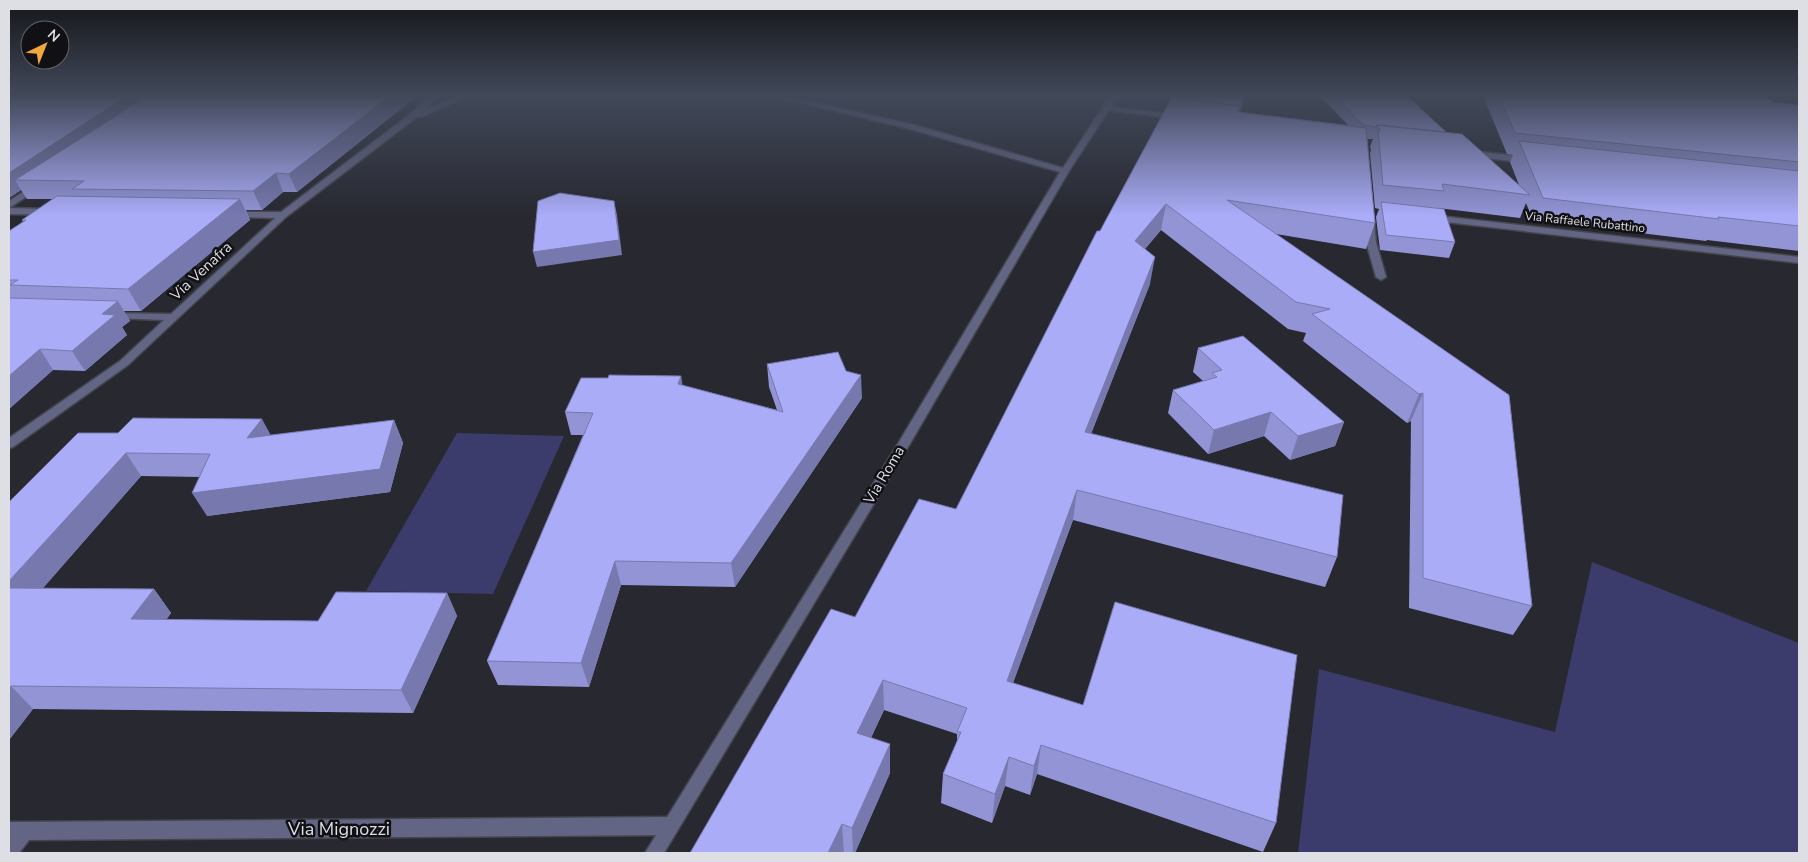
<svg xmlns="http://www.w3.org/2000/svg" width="1808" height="862" font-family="'Nunito Sans',sans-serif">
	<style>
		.green { fill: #3c3c6c }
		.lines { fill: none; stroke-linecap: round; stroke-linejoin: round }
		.minor-casing { stroke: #44454d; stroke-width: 3 }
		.tertiary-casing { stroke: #44454d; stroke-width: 3 }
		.minor { fill: #636584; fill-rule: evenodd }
		.tertiary { fill: #636584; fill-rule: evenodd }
		.wall { fill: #9294d5 }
		.shaded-wall { fill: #7778ae }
		.building { fill: #aaacf8; stroke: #7778ae }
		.labels { text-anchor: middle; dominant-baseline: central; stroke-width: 5; stroke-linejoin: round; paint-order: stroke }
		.far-street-label { font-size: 12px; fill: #dedfe4; stroke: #111115 }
		.street-label { font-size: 15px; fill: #dedfe4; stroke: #111115 }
		.near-street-label { font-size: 18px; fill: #dedfe4; stroke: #111115 }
	</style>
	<rect width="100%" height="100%" fill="#272830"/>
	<path class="green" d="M 457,433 L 564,436 L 493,594 L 366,591 Z
		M 1592,562 L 1799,643 L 1799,853 L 1298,853 L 1319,669 L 1555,732 Z"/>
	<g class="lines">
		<defs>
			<path id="minor" d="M 430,96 L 438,96 L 424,110 L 458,96 L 468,96 L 422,117 L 417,117 L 286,217 L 128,365 L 13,447 L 9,448 L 9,438 L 120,361 L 164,320 L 111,318 L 107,317 L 106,315 L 107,313 L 171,314 L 275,218 L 233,217 L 230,216 L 230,212 L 281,212 L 409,115 Z
				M 1103,106 L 1178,115 L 1182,117 L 1178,119 L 1106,110 L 1103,110 Z
				M 1471,151 L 1528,157 L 1532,160 L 1528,163 L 1468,156 L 1467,154 Z
				M 37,183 L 40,184 L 40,188 L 9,208 L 9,201 Z
				M 9,208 L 50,209 L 55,212 L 50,215 L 9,214 Z
				M 1431,215 L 1799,257 L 1799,263 L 1428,220 L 1428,216 Z
				M 1369,217 L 1374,220 L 1376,242 L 1386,277 L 1381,280 L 1376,277 L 1366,242 L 1364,220 Z
				M 670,817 L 676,820 L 679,826 L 676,832 L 670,835 L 29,840 L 19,853 L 9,853 L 9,822 Z"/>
			<path id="tertiary" d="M 772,96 L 785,96 L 915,125 L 1063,168 L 1110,96 L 1118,96 L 1069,171 L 911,442 L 664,853 L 645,853 L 899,442 L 1060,172 L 910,129 Z"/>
		</defs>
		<use href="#minor" class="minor-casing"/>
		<use href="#tertiary" class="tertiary-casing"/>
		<use href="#minor" class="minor"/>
		<use href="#tertiary" class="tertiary"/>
	</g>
	<path class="wall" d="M 9,96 L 417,96 L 297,192 L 283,192 L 262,210 L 246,210 L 250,220 L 141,311 L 124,311 L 130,321 L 122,327 L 127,335 L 85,371 L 53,370 L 9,409 L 9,231 L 23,222 L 22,220 L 53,199 L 27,199 L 21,190 L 9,198 Z
		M 1170,96 L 1245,96 L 1240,112 L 1348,125 L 1320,96 L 1407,96 L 1446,132 L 1519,185 L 1510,162 L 1513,155 L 1507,154 L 1483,96 L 1765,96 L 1773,102 L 1799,105 L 1799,251 L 1707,240 L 1706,241 L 1533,220 L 1526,203 L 1520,218 L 1438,208 L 1455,242 L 1449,258 L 1380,250 L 1376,217 L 1379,209 L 1375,208 L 1370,153 L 1371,150 L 1370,147 L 1373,139 L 1367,139 L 1375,223 L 1366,249 L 1276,234 L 1509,395 L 1532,606 L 1513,635 L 1409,608 L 1411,421 L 1407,423 L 1303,341 L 1306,333 L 1288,329 L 1161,230 L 1145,249 L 1150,284 L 1091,434 L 1337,557 L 1325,587 L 1073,520 L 1013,683 L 1276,823 L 1263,852 L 1037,774 L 1030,795 L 1005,786 L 992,823 L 941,803 L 943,774 L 957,741 L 957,734 L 884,710 L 871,738 L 890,744 L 890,773 L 855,853 L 847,853 L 844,852 L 844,853 L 690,853 L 855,617 L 956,509 L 1100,231 L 1169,102 Z
		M 1198,348 L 1344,422 L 1335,446 L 1290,460 L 1264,436 L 1208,454 L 1168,413 L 1173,390 L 1203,381 L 1193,372 Z
		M 767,364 L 846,371 L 862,398 L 735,587 L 621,585 L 589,687 L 498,685 L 487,661 L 583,435 L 571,435 L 565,412 L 681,376 L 682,385 L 777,410 L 769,387 Z
		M 394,420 L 403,443 L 390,492 L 207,516 L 200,477 L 141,476 L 43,588 L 154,589 L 171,613 L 166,620 L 318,621 L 447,593 L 457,616 L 413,713 L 33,709 L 9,740 L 9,502 L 78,433 L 271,435 Z"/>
	<path class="shaded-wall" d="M 127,96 L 160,96 L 15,180 L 21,190 L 9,198 L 9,173 Z
		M 390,96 L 417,96 L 297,192 L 289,174 Z
		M 1244,96 L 1245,96 L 1237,122 L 1240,108 Z
		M 276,173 L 283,192 L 262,210 L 253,191 Z
		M 240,199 L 250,220 L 141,311 L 128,289 Z
		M 614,201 L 617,215 L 622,255 L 537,267 L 533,252 Z
		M 1166,204 L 1161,230 L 1130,267 L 1135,241 Z
		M 1155,257 L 1150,284 L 1080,461 L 1085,432 Z
		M 118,301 L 130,321 L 122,327 L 127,335 L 85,371 L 72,351 L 102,314 Z
		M 40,349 L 53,370 L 9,409 L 9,376 Z
		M 861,375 L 862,398 L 735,587 L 731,563 Z
		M 681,376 L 685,399 L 678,384 Z
		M 1423,393 L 1411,421 L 1407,423 L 1419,394 Z
		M 1271,412 L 1264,436 L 1208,454 L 1214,430 Z
		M 262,419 L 274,441 L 247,438 Z
		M 394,420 L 403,443 L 390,492 L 207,516 L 192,493 Z
		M 1344,422 L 1335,446 L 1290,460 L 1298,436 Z
		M 126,453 L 141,476 L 23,611 L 9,595 L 9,581 Z
		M 1077,490 L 1073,520 L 1003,710 L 1007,681 Z
		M 615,561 L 621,585 L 589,687 L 581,663 Z
		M 154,589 L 171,613 L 149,643 L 131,619 Z
		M 447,593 L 457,616 L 413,713 L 401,690 Z
		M 883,680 L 884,710 L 859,762 L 857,733 Z
		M 11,686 L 33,709 L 9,740 L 9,689 Z
		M 890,744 L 890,773 L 855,853 L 853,853 L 852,828 Z
		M 1041,745 L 1037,774 L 1030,795 L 1034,766 Z
		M 1009,757 L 1005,786 L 992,823 L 995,794 Z
		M 842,824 L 844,853 L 828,853 Z"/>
	<path class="building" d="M 9,96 L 127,96 L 9,173 Z
		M 144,96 L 390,96 L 289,174 L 276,173 L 253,191 L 72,189 L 84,181 L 15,180 L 116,116 Z
		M 1170,96 L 1244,96 L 1240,108 L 1239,108 L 1240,106 L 1175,98 L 1175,97 Z
		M 1335,96 L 1407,96 L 1446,132 L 1377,125 L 1376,127 L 1363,125 Z
		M 1499,96 L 1765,96 L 1773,102 L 1799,105 L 1799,162 L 1515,133 Z
		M 1172,97 L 1240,106 L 1238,112 L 1366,128 L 1375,223 L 1227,200 L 1509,395 L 1532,606 L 1423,578 L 1423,393 L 1419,394 L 1312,314 L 1330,309 L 1296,302 L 1166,204 L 1135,241 L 1155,257 L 1085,432 L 1343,495 L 1337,557 L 1077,490 L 1007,681 L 1083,705 L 1115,602 L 1297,655 L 1276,823 L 1041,745 L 1034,766 L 1009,757 L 995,794 L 943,774 L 961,732 L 957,732 L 967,708 L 883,680 L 857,733 L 890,744 L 852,828 L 842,824 L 828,853 L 690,853 L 831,609 L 855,617 L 919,499 L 956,509 L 1097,231 L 1100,231 Z
		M 1377,125 L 1462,134 L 1530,195 L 1442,184 L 1444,191 L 1383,185 L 1378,130 L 1380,131 Z
		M 1519,141 L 1799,171 L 1799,226 L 1718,217 L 1719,219 L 1543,198 Z
		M 560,193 L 614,201 L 619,240 L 533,252 L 538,201 Z
		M 57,196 L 240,199 L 128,289 L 10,285 L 18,280 L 9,280 L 9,231 L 26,220 L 22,220 Z
		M 1381,202 L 1444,209 L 1455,242 L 1386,235 Z
		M 9,298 L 118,301 L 102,314 L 115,315 L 72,351 L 40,349 L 9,376 Z
		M 1243,336 L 1344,422 L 1298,436 L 1271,412 L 1214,430 L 1173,390 L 1217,377 L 1212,373 L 1222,370 L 1198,348 Z
		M 838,352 L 846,371 L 861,375 L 731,563 L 615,561 L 581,663 L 487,661 L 593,413 L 565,412 L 581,378 L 608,378 L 609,375 L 681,376 L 678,384 L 783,412 L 767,364 Z
		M 133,418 L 262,419 L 247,438 L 394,420 L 380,469 L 192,493 L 210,454 L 126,453 L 9,581 L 9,502 L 78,433 L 118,433 Z
		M 9,588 L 154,589 L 131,619 L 318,621 L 336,592 L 447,593 L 401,690 L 11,686 L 9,689 Z"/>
	<linearGradient id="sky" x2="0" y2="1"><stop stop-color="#15161a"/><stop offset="0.44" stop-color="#414859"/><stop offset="1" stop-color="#414859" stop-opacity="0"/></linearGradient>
	<rect width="1808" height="216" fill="url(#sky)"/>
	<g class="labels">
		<g class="far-street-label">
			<text transform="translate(1585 222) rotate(6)">Via Raffaele Rubattino</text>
		</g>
		<g class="street-label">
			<text transform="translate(201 271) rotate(-43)">Via Venafra</text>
			<text transform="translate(884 475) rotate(-59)">Via Roma</text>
		</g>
		<g class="near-street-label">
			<text x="339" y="829">Via Mignozzi</text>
		</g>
	</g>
	<rect width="1808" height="862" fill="none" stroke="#dedfe4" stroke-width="20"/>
	<g transform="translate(45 45) rotate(43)"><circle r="24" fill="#111115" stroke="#636368"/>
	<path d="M0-4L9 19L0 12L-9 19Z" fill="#efa73e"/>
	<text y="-8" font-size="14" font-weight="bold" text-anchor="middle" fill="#dedfe4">N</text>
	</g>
</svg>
